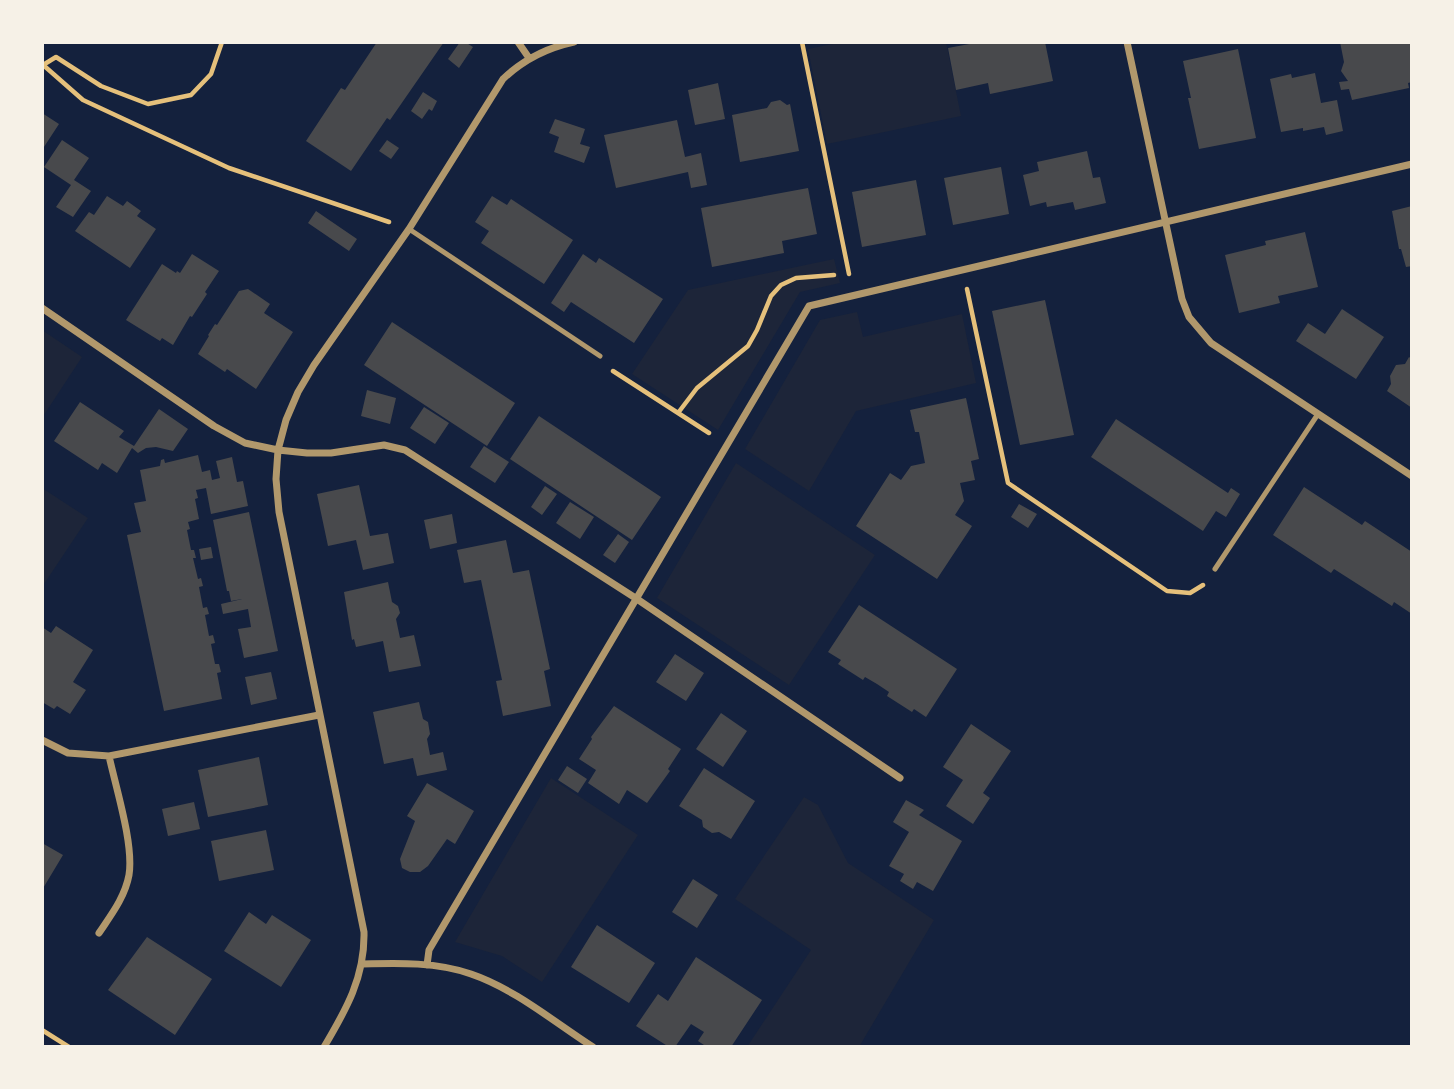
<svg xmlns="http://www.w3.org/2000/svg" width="1454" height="1089" font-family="'Libre Baskerville',serif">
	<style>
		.green { fill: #1d2539 }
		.building { fill: #48494c }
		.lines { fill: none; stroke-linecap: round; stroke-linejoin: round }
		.path { stroke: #e5c07b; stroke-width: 4.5 }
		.service { stroke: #b1986c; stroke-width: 5 }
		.minor { stroke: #b1986c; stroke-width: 7 }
	</style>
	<rect width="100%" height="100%" fill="#14213d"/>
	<path class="green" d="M 842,42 L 946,42 L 961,116 L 827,144 L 808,49 Z
		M 834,259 L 840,283 L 800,292 L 718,430 L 632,374 L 688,290 Z
		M 857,312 L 863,337 L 962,314 L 976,383 L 856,411 L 809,491 L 745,449 L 820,320 Z
		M 42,330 L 82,357 L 42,418 Z
		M 736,463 L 875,555 L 789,685 L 657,598 Z
		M 42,488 L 88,518 L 42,587 Z
		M 551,778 L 638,835 L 542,982 L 502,956 L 455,942 Z
		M 804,797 L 818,805 L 848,863 L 934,920 L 859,1047 L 747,1047 L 811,950 L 735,899 Z"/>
	<path class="building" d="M 377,42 L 444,42 L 390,120 L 387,118 L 351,171 L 306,141 L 341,88 L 345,90 Z
		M 460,42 L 465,42 L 473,47 L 459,68 L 448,59 Z
		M 980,42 L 1045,42 L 1053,81 L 990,94 L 988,83 L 956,90 L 948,48 Z
		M 1340,42 L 1412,42 L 1412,82 L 1408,83 L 1409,88 L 1352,100 L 1349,89 L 1341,90 L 1339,82 L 1348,81 L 1341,71 L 1344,62 Z
		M 1238,49 L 1256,138 L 1199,149 L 1188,98 L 1191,98 L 1183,61 Z
		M 1315,73 L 1321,103 L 1337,100 L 1343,131 L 1326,135 L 1324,127 L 1303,131 L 1303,128 L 1281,132 L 1270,79 L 1291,74 L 1292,78 Z
		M 718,83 L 725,119 L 695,125 L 688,90 Z
		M 423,92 L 437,101 L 432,111 L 429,109 L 422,119 L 411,111 Z
		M 780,100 L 787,105 L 790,104 L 799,151 L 740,162 L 732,115 L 767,108 L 771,102 Z
		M 42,113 L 59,124 L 42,150 Z
		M 555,119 L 585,129 L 580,144 L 590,147 L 584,163 L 554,152 L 559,137 L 549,133 Z
		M 677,120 L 685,157 L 701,153 L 707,185 L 691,188 L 688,172 L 616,188 L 604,135 Z
		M 62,140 L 89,158 L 74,180 L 91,191 L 73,217 L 56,207 L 71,185 L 44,167 Z
		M 387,140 L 399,148 L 391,159 L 379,151 Z
		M 1087,151 L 1093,178 L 1100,177 L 1106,203 L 1075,210 L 1073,202 L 1047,207 L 1046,202 L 1030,206 L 1023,175 L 1039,171 L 1037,162 Z
		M 1001,167 L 1009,214 L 953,225 L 944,178 Z
		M 916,180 L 926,235 L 862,247 L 852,192 Z
		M 808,188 L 817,234 L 782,241 L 784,253 L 712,267 L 701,208 Z
		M 107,196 L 123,206 L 127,201 L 141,211 L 137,216 L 156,229 L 130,268 L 75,231 L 89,212 L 94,215 Z
		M 492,196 L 507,205 L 511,199 L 573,240 L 544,284 L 481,243 L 489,231 L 475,222 Z
		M 1412,206 L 1412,266 L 1406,267 L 1401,249 L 1399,249 L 1392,211 Z
		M 316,211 L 357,239 L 349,251 L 308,223 Z
		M 1305,232 L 1318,287 L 1278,296 L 1280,303 L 1239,313 L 1225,255 L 1266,245 L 1265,241 Z
		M 192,254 L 219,271 L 205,292 L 207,294 L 192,317 L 190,316 L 173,345 L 162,338 L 160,341 L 126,320 L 162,264 L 176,273 L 177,271 L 180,273 Z
		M 583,254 L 596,263 L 599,258 L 663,299 L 634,343 L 571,302 L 564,312 L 551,303 Z
		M 248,289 L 270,304 L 264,313 L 293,332 L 256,389 L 227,369 L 225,372 L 198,354 L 209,336 L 208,335 L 215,324 L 217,325 L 239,291 Z
		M 1045,300 L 1074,435 L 1020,445 L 992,311 Z
		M 1342,309 L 1384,337 L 1356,379 L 1296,341 L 1308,323 L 1325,334 Z
		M 392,322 L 515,403 L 487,446 L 364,365 Z
		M 1409,357 L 1412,359 L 1412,408 L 1387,391 L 1391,384 L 1390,376 L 1396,365 L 1405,364 Z
		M 367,390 L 396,398 L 390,424 L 361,416 Z
		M 966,398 L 979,459 L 971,461 L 975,480 L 960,483 L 964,501 L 955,515 L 972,526 L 937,579 L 856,526 L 890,473 L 901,480 L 911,466 L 925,463 L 919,432 L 915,432 L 910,410 Z
		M 80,402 L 124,431 L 119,437 L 134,446 L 159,409 L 188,429 L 173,451 L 156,447 L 146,448 L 138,453 L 132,448 L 117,473 L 102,463 L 98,470 L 54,441 Z
		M 424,407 L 449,423 L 435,444 L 410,428 Z
		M 539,416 L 661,497 L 632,540 L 510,459 Z
		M 1116,419 L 1228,493 L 1231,488 L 1240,494 L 1226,517 L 1216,511 L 1203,531 L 1091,457 Z
		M 484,446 L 509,462 L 495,483 L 470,467 Z
		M 198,455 L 202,472 L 210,470 L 212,480 L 220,478 L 216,461 L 232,457 L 237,482 L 243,481 L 248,506 L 211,514 L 206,488 L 196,490 L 198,498 L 195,499 L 199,519 L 188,522 L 190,529 L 187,530 L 191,550 L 194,550 L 196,558 L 193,558 L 198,579 L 201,578 L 203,586 L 199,587 L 203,608 L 207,607 L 209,614 L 205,615 L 209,636 L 213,635 L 215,643 L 211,644 L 215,664 L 219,664 L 221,672 L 217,673 L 222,699 L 164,711 L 127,535 L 141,532 L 134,503 L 146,501 L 140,470 L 160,466 L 161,460 L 164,459 L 165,463 Z
		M 359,485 L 370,536 L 388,533 L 394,563 L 363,570 L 356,540 L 328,546 L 317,494 Z
		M 545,486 L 557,494 L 542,515 L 531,507 Z
		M 1304,487 L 1362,525 L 1365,521 L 1412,552 L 1412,614 L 1394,602 L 1392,606 L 1334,569 L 1331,573 L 1273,535 Z
		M 570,502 L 594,517 L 580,539 L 556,523 Z
		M 1019,504 L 1037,514 L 1028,528 L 1011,517 Z
		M 249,512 L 278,651 L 244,658 L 238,629 L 251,627 L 248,609 L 223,614 L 221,604 L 242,599 L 231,601 L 229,591 L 227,591 L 213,520 Z
		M 452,514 L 457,543 L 430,549 L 424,520 Z
		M 618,534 L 629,542 L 615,563 L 603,555 Z
		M 506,540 L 513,573 L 529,570 L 550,669 L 544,671 L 551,706 L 503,716 L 496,681 L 502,680 L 481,580 L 464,583 L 457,550 Z
		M 211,547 L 213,558 L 201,560 L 199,549 Z
		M 388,582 L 392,602 L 398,606 L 400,613 L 396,619 L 400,638 L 414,635 L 421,666 L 389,672 L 383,641 L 356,647 L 354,639 L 352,640 L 344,592 Z
		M 859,605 L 957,669 L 926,717 L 914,709 L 912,712 L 887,696 L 889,692 L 877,684 L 865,677 L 863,680 L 838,664 L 841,660 L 828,652 Z
		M 56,626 L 93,650 L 73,682 L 86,690 L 70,714 L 57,706 L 54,709 L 42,702 L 42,627 L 51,633 Z
		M 675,654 L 704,673 L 686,701 L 656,682 Z
		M 271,672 L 277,699 L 251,705 L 245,677 Z
		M 419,702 L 423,719 L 428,722 L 430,734 L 427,739 L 430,755 L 443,752 L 447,770 L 417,776 L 413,758 L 384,764 L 373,712 Z
		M 614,706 L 681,749 L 668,769 L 670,771 L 647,803 L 627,790 L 619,804 L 588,783 L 596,770 L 579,759 L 592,739 L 591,737 Z
		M 721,713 L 747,731 L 723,767 L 696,749 Z
		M 971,724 L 1011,751 L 983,793 L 990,798 L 973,824 L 946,806 L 963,780 L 943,767 Z
		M 259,757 L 268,805 L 208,817 L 198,770 Z
		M 567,766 L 587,779 L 578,793 L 558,780 Z
		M 704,768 L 755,801 L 731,839 L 719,832 L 712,833 L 703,827 L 702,820 L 679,806 Z
		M 427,783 L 474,811 L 455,844 L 447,839 L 428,866 L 420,872 L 410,872 L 402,868 L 400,859 L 415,821 L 407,816 Z
		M 906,800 L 924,810 L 919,815 L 962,841 L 933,891 L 917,882 L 913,889 L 900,881 L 904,874 L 889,866 L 909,832 L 893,822 Z
		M 194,802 L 200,829 L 168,836 L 162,809 Z
		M 266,830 L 274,870 L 219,881 L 211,841 Z
		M 42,843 L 63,855 L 42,890 Z
		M 693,879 L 718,895 L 697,928 L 672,912 Z
		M 249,912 L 266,924 L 272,915 L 311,940 L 281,987 L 224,951 Z
		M 597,925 L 655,963 L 629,1003 L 571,967 Z
		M 147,937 L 212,979 L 175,1035 L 108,990 Z
		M 696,957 L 762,1000 L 731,1047 L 707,1047 L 698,1041 L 704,1032 L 691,1024 L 675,1047 L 669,1047 L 636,1026 L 658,994 L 668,1001 Z"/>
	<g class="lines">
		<path class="path" d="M 802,42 L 849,274
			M 42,64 L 83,100 L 229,168 L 389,222
			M 43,65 L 56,57 L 101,86 L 148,104 L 191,95 L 211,74 L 222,42
			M 967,289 L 1008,483 L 1167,591 L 1190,593 L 1203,585
			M 613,371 L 709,433
			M 678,413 L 697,388 L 748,346 L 757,330 L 771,296 L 781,285 L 796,278 L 834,275
			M 42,1030 L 69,1047"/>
		<path class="service" d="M 409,229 L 600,356
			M 1215,569 L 1318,414"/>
		<path class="minor" d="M 518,42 L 529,58
			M 1127,42 L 1182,299 L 1189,317 L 1211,343 L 1412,476
			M 42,308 L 214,426 L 245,443 L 278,450 L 307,453 L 331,453 L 384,445 L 405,450 L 637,599 L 900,778
			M 42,740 L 68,753 L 109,756 L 319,715
			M 99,933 C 111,915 125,897 129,875 C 134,845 116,788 109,756
			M 363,964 C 399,963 437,962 471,974 C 515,989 554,1022 593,1047
			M 427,965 L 429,950 L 809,306 L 1412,164
			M 324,1047 C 346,1010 365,977 364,932 L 279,512 L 276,479 L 278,450 L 286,420 L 298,392 L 314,365 L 409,229 L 503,79 C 524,59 546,48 574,42"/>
	</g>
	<rect width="1454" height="1089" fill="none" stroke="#f6f1e7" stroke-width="88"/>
</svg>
